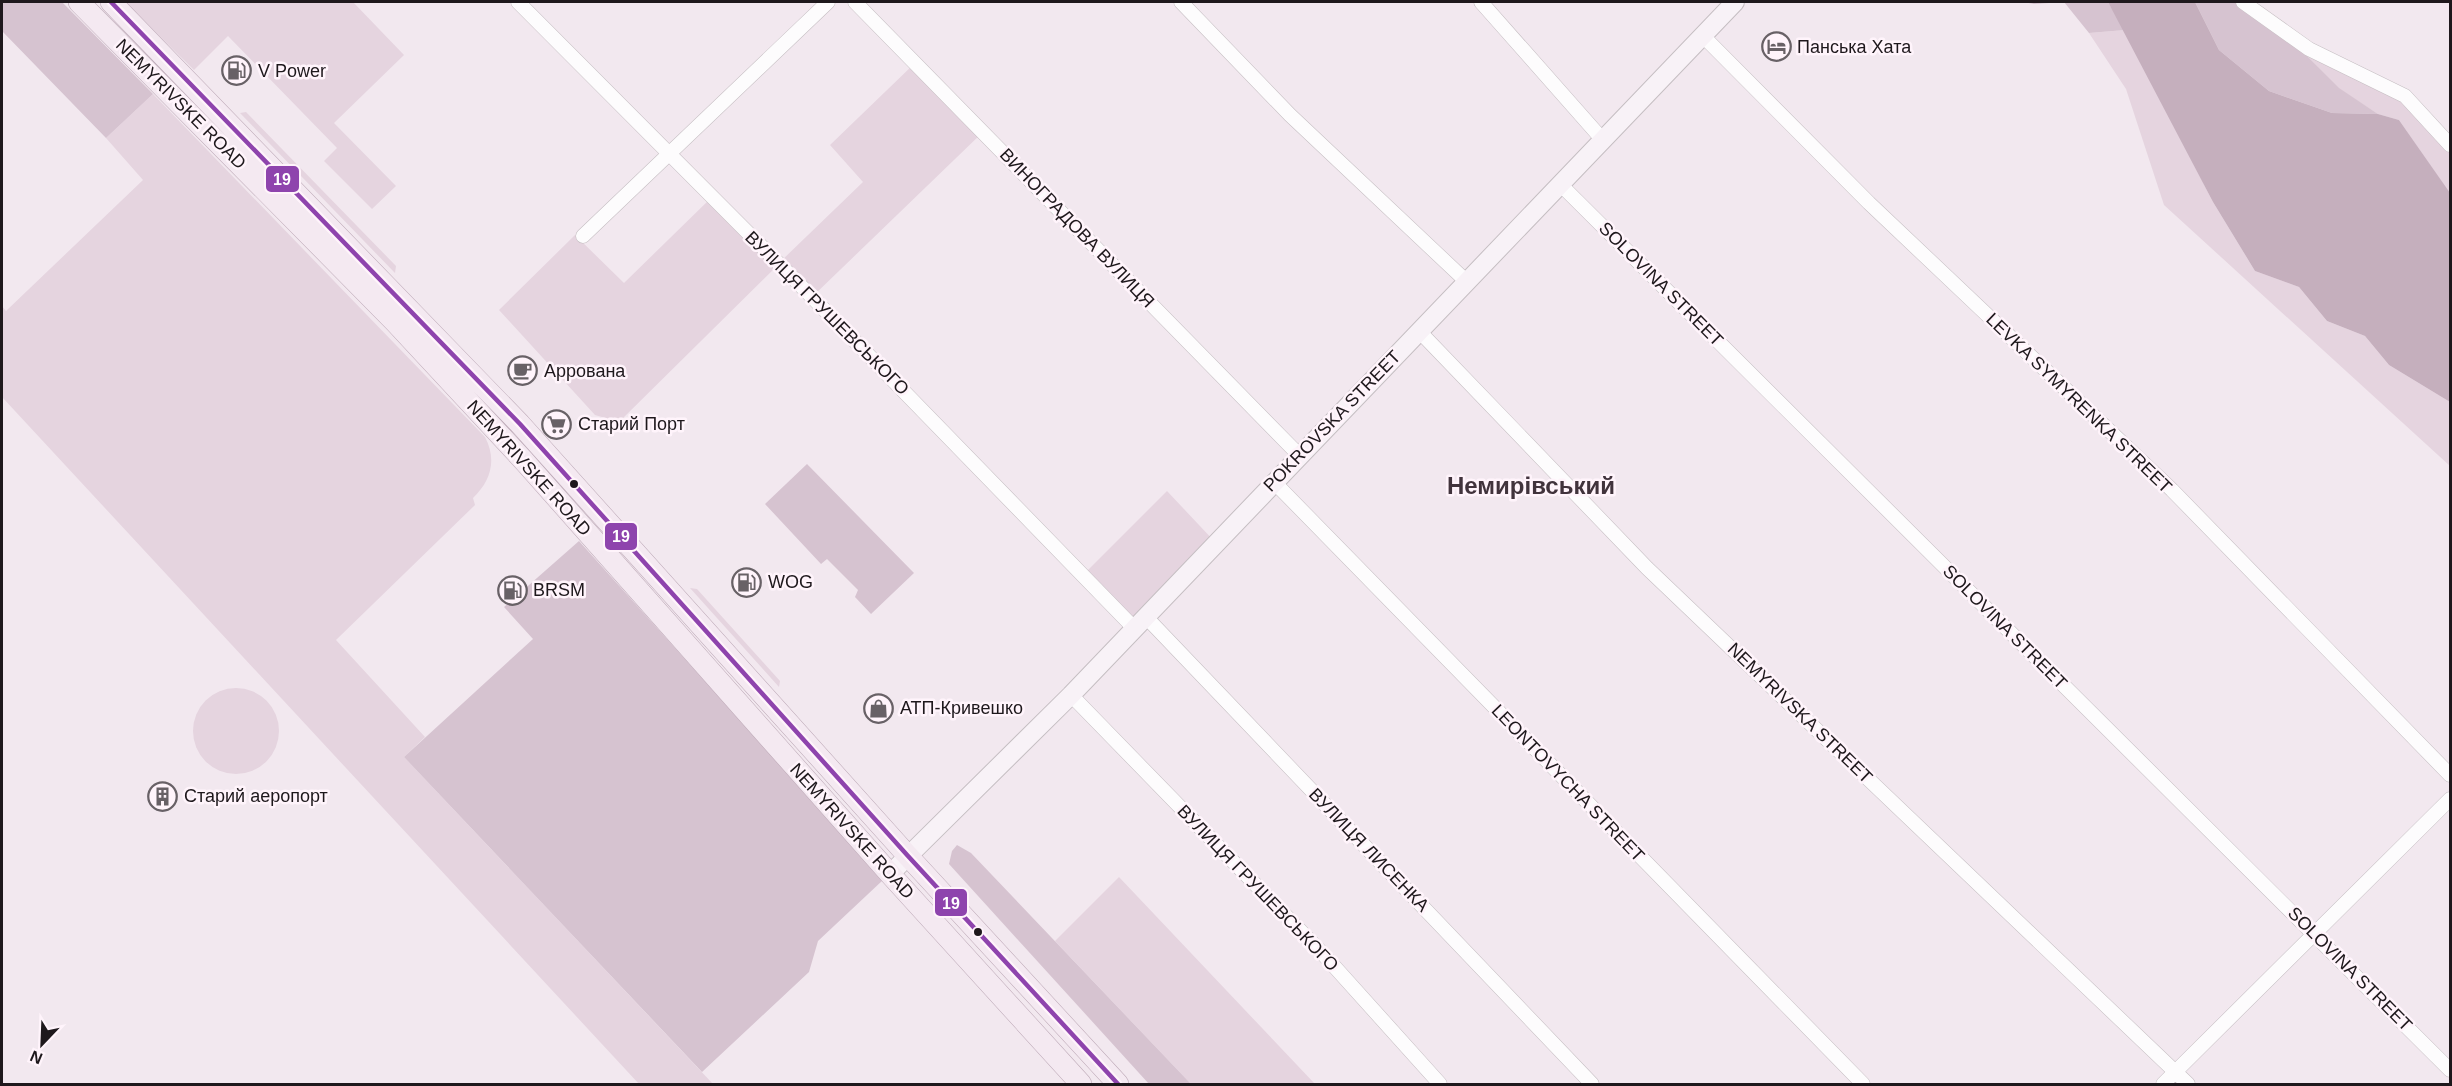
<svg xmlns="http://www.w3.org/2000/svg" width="2452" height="1086" font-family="Helvetica,sans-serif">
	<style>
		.green { fill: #e5d4df }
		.forest { fill: #d6c3d0 }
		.water { fill: #c5afbd }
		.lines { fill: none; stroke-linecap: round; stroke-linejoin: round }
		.street-casing { stroke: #c5bec2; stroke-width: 15 }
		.secondary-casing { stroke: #c5bec2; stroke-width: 20 }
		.primary-casing { stroke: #bca8b6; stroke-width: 22 }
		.street { stroke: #fdfcfd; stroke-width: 14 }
		.secondary { stroke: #f8f2f7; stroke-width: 18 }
		.primary { stroke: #f4e9f1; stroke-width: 21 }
		.bus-1-casing { stroke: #fff4fb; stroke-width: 9 }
		.bus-1 { stroke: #8e44ad; stroke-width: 4.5 }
		.bus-dot { fill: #1e181c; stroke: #fff4fb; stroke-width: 2 }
		.labels { text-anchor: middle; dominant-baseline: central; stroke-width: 5; stroke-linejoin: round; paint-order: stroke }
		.poi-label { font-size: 18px; fill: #1e181c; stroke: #fff4fb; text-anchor: start }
		.street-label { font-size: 18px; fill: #1e181c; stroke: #fff4fb }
		.district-label { font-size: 24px; font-weight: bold; fill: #41333c; stroke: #fff4fb }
		.line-badge { stroke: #fff4fb; stroke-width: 2 }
		.badge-label { font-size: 16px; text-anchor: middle; font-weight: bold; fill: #fff }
	</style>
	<rect width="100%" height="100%" fill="#f2e8ef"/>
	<path class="green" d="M 125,2 L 353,2 L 404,55 L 334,123 L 396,186 L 372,209 L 324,161 L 337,148 L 228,36 L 194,70 Z
		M 2125,30 L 2213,202 L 2255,271 L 2299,287 L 2327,321 L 2365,336 L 2389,365 L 2450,402 L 2450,466 L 2164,205 L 2126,89 L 2089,33 Z
		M 2306,55 L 2401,101 L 2450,153 L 2450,194 L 2399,120 L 2378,114 L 2339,89 Z
		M 915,63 L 983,132 L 812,297 L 779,264 L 619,422 L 595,415 L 499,310 L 575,235 L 624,283 L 712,197 L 779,263 L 863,182 L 830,145 Z
		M 153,94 L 485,437 C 497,460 491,481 473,498 L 475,505 L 336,640 L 425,737 L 404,757 L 713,1084 L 639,1084 L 2,397 L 2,306 L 6,311 L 143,180 L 106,138 Z
		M 246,112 L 396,266 L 395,273 L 240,113 Z
		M 1167,491 L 1215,542 L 1134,628 L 1083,575 Z
		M 690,588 L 697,589 L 780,681 L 779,687 Z
		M193 731a43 43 0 1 1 86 0a43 43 0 1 1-86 0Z
		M 1119,877 L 1315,1084 L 1191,1084 L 1055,941 Z"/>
	<path class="forest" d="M 2,2 L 62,2 L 153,94 L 106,138 L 2,31 Z
		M 2023,2 L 2108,2 L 2125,30 L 2089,33 L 2064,2 L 2034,4 Z
		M 2195,2 L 2235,2 L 2306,55 L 2339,88 L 2378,114 L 2332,113 L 2269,91 L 2219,50 Z
		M 807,464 L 914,573 L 871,614 L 855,597 L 858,590 L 827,559 L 821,564 L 765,504 Z
		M 579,541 L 883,880 L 818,941 L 809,972 L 702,1072 L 404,757 L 533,639 L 504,607 Z
		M 957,845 L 971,853 L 1191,1084 L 1149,1084 L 949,864 L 952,851 Z"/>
	<path class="water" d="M 2108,2 L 2195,2 L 2219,50 L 2269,91 L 2332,113 L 2378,114 L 2399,120 L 2450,193 L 2450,402 L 2389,365 L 2365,336 L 2327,321 L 2299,287 L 2255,271 L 2213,202 Z"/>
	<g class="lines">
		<defs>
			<path id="street" d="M 518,2 L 812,297 L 1134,628
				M 855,2 L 1299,455
				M 1181,2 L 1290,115 L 1466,281
				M 1481,2 L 1602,139
				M 2243,2 L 2309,49 L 2405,96 L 2450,145
				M 1703,36 L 1869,203 L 2172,490 L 2450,775
				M 1560,184 L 2450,1070
				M 583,236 L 828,2
				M 1420,332 L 1647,568 L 2188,1084
				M 1273,481 L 1863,1084
				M 1145,616 L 1592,1084
				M 1071,695 L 1324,955 L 1440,1084
				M 2163,1084 L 2450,799"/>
			<path id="secondary" d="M 890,874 L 1071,695 L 1735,2"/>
			<path id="primary" d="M 79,2 L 395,322 L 524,461 L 890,874 L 1081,1084
				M 111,2 L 520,424 L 908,856 L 1118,1084"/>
		</defs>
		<use href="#street" class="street-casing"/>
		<use href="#secondary" class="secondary-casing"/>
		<use href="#primary" class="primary-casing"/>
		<use href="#street" class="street"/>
		<use href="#secondary" class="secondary"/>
		<use href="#primary" class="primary"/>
		<defs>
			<path id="bus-1" d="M 111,2 L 520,424 L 908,856 L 1118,1084"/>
		</defs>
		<use href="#bus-1" class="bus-1-casing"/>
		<use href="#bus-1" class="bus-1"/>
	</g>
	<defs>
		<symbol id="hotel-ring" viewBox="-11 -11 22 22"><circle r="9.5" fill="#fff4fb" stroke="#686166" stroke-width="1.5"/><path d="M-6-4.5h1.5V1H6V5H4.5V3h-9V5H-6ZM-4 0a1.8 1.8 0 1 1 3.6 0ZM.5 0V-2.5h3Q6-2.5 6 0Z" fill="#686166"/></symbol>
		<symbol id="fuel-ring" viewBox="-11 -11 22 22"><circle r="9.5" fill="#fff4fb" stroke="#686166" stroke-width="1.5"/><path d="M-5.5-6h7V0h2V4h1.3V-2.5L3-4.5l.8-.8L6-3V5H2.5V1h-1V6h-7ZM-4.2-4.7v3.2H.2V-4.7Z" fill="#686166"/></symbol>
		<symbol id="cafe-ring" viewBox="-11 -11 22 22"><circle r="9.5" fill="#fff4fb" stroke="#686166" stroke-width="1.5"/><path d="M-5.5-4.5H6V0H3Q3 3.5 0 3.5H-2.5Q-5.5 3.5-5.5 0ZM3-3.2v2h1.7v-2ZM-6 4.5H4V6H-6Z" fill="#686166"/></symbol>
		<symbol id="supermarket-ring" viewBox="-11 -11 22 22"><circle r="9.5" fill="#fff4fb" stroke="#686166" stroke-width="1.5"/><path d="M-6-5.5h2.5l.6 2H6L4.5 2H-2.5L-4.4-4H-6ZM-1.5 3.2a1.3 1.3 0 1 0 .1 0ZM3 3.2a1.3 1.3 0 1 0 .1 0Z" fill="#686166"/></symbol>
		<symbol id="shop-ring" viewBox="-11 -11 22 22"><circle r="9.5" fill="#fff4fb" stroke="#686166" stroke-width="1.5"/><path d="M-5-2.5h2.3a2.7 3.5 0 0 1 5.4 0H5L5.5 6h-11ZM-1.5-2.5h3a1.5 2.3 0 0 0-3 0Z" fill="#686166"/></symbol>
		<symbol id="building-ring" viewBox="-11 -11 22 22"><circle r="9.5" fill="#fff4fb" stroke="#686166" stroke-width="1.5"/><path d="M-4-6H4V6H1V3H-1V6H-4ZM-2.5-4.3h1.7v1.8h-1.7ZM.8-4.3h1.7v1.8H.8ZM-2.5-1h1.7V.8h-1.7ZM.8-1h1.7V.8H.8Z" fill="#686166"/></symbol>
	</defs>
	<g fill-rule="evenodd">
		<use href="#hotel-ring" x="1760" y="30" width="33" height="33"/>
		<use href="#fuel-ring" x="220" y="54" width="33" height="33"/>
		<use href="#cafe-ring" x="506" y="354" width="33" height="33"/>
		<use href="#supermarket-ring" x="540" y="408" width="33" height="33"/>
		<use href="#fuel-ring" x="730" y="566" width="33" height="33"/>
		<use href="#fuel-ring" x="496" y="574" width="33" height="33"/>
		<use href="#shop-ring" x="862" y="692" width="33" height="33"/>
		<use href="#building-ring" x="146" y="780" width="33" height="33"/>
	</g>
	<g class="bus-dot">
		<circle cx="574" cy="484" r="5"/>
		<circle cx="978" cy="932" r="5"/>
	</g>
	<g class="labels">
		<g class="poi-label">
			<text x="1797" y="47">Панська Хата</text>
			<text x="258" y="71">V Power</text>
			<text x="544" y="371">Аррована</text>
			<text x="578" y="424">Старий Порт</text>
			<text x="768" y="582">WOG</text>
			<text x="533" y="590">BRSM</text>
			<text x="900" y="708">АТП-Кривешко</text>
			<text x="184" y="796">Старий аеропорт</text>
		</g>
		<g class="street-label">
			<text transform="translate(181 104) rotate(45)">NEMYRIVSKE ROAD</text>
			<text transform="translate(1077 228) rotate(46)">ВИНОГРАДОВА ВУЛИЦЯ</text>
			<text transform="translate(1661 284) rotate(45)">SOLOVINA STREET</text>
			<text transform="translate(827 313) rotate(45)">ВУЛИЦЯ ГРУШЕВСЬКОГО</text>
			<text transform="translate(2079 403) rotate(44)">LEVKA SYMYRENKA STREET</text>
			<text transform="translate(1332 421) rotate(-46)">POKROVSKA STREET</text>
			<text transform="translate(529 468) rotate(48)">NEMYRIVSKE ROAD</text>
			<text transform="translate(2005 627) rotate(45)">SOLOVINA STREET</text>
			<text transform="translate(1800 713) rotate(44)">NEMYRIVSKA STREET</text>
			<text transform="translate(1568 783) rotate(46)">LEONTOVYCHA STREET</text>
			<text transform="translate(852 831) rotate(48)">NEMYRIVSKE ROAD</text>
			<text transform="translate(1369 850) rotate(46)">ВУЛИЦЯ ЛИСЕНКА</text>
			<text transform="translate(1258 888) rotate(46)">ВУЛИЦЯ ГРУШЕВСЬКОГО</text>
			<text transform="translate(2350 969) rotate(45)">SOLOVINA STREET</text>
		</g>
		<g class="district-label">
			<text x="1531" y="485">Немирівський</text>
		</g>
	</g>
	<g class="line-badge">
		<rect x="265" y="165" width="35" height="28" rx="6" fill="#8e44ad"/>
		<rect x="604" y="522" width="34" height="29" rx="6" fill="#8e44ad"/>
		<rect x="934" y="888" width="34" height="29" rx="6" fill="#8e44ad"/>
	</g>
	<g class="badge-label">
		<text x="282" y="185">19</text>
		<text x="621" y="542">19</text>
		<text x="951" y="909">19</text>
	</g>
	<rect width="2452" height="1086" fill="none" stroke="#1e181c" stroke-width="6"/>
	<g transform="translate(42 1044) rotate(203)" stroke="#fff4fb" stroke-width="4.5" paint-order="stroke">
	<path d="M0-4.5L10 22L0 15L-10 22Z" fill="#1e181c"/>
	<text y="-9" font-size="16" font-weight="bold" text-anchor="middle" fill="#1e181c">N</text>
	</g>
</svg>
